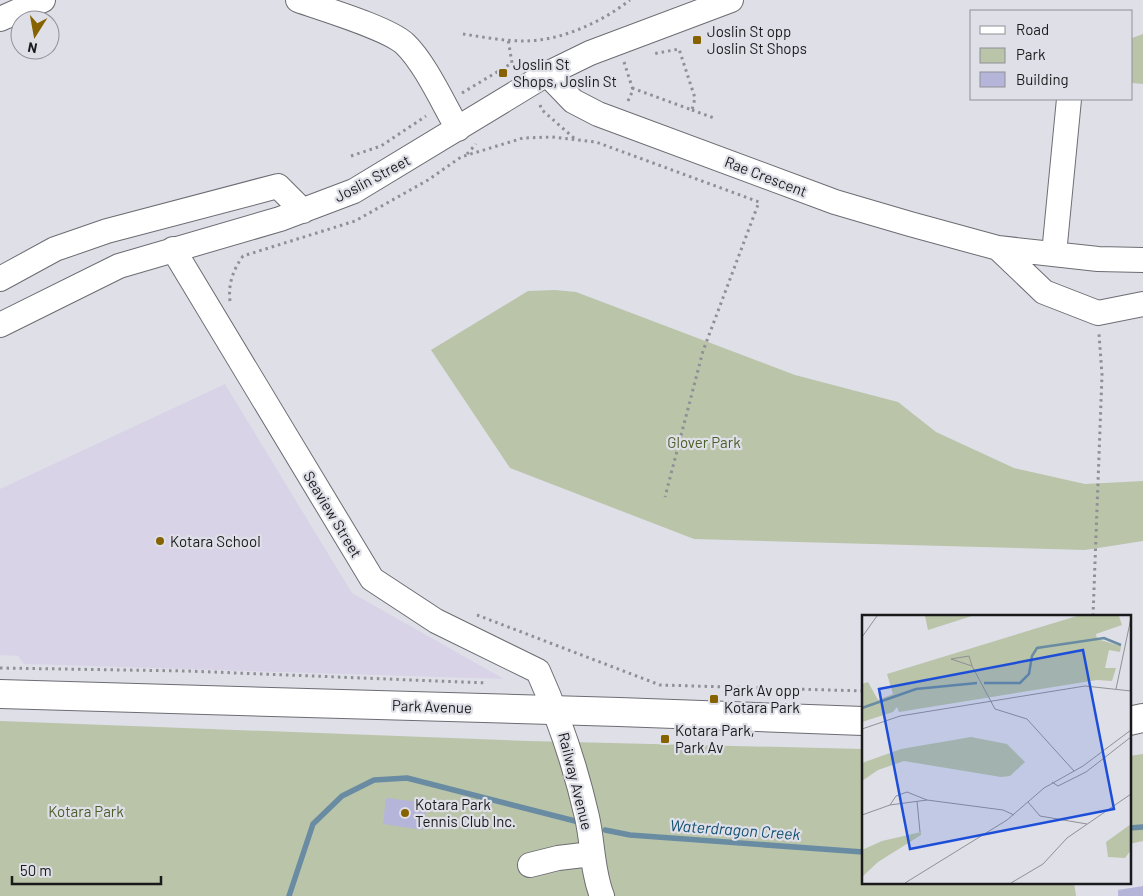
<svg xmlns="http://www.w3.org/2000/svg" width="1143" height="896" font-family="Barlow,sans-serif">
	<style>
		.education { fill: #d9d3e8 }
		.green { fill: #bac4a9 }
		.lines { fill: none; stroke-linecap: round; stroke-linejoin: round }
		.stream { stroke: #698ca3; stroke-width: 5.5 }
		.building { fill: #b5b4d9 }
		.minor-casing { stroke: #6c6c73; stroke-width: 26 }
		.major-casing { stroke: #6c6c73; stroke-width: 30 }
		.path { stroke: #8f8f96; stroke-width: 3; stroke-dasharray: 2.5 4; stroke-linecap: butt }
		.minor { stroke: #fff; stroke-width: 24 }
		.major { stroke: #fff; stroke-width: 28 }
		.poi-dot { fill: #866300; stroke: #dfdfe8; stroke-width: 2 }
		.labels { text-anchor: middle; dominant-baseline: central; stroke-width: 4.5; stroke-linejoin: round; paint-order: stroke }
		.poi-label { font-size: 15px; fill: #1a1a1d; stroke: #dfdfe8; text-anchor: start }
		.street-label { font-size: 15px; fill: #1a1a1d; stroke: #dfdfe8 }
		.park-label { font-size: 15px; fill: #4d5f28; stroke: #dfdfe8 }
		.water-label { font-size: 16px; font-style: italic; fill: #115071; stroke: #dfdfe8 }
		.inset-river { fill: none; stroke: #698ca3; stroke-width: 2.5 }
		.inset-road { fill: none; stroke: #909097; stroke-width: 1 }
		.view { fill: #1d4ed8; fill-opacity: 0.15; stroke: #1d4ed8; stroke-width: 2.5 }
		.inset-edge { fill: none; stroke: #1a1a1d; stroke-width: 2.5 }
	</style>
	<rect width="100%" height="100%" fill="#dfdfe8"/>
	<path class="education" d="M 225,384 L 352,593 L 504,679 L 24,664 L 18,656 L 0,655 L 0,489 Z"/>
	<path class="green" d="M 1143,34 L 1143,84 L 1132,83 L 1132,38 Z
		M 555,290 L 576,292 L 795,375 L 898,402 L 936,432 L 1014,468 L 1085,484 L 1143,481 L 1143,541 L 1085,550 L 694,539 L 510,468 L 431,350 L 528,291 Z
		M 0,721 L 529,741 L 863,749 L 863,882 L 1074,882 L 1076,896 L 0,896 Z
		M 1143,754 L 1143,841 L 1129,844 L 1129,756 Z"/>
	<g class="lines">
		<path class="stream" d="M 1129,828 L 1143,827
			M 605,830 L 630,835 L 863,852
			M 289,896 L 313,824 L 342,796 L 374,780 L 407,778 L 575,821"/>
	</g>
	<path class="building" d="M 386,798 L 427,803 L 423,830 L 383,824 Z
		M 1143,886 L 1143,896 L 1118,896 L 1118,890 Z"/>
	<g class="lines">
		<defs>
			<path id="minor" d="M 298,0 C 323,9 388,28 405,44 C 425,63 444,105 458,129
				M 0,19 L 43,0
				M 547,74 L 573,101 L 598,114 L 835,202 L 910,224 L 998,248 L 1098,259 L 1143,260
				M 998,248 L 1044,292 L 1098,313 L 1143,304
				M 173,249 L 372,579 L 436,621 L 538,671 C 560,720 575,764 587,817 C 593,843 592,871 602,896
				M 1054,254 L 1069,99
				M 0,279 L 55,249 L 107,231 L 278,186 L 303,211
				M 0,325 L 119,266 L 280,219 L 354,191 L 547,74 L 590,53 L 731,0
				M 530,865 L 558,858 L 592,854"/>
			<path id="major" d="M 0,694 L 619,712 L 863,721
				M 1129,721 L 1143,718"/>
		</defs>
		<use href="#minor" class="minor-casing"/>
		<use href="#major" class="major-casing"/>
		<path class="path" d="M 463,34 C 483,37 504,41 524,41 C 561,41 602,22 630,0
			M 624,62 L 633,90 L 628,101
			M 632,88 L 692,110 L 695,98 L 679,49 L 653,54
			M 462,93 L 512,63 L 508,39
			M 540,105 L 542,110 L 575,139
			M 692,110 L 714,118
			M 467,154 L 476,144
			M 351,156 L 381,146 L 426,116
			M 230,301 C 228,284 233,270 243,256 L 355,221 L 428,180 L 461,157 L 523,138 L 552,137 L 596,142 L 759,202 L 703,351 L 665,497
			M 477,615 L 660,685 L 863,691
			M 1093,616 L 1102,375 L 1099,334
			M 0,668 L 187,671 L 487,683"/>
		<use href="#minor" class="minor"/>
		<use href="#major" class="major"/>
	</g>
	<g class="poi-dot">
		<rect x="692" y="35" width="10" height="10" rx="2.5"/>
		<rect x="498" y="68" width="10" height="10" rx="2.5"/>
		<circle cx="160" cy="541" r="5"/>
		<rect x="709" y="694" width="10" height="10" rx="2.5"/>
		<rect x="660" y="734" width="10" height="10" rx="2.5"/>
		<circle cx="405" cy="813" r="5"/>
	</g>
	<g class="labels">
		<g class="poi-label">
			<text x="707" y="31">Joslin St opp<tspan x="707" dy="17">Joslin St Shops</tspan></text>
			<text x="513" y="64">Joslin St<tspan x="513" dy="17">Shops, Joslin St</tspan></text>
			<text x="170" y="541">Kotara School</text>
			<text x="724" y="690">Park Av opp<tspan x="724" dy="17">Kotara Park</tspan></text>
			<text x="675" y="730">Kotara Park,<tspan x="675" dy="17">Park Av</tspan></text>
			<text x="415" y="804">Kotara Park<tspan x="415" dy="17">Tennis Club Inc.</tspan></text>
		</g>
		<g class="street-label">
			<text transform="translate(766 176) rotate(21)">Rae Crescent</text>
			<text transform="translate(372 178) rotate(-28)">Joslin Street</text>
			<text transform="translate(333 514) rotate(59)">Seaview Street</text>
			<text transform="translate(432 706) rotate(2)">Park Avenue</text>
			<text transform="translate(576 781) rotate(76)">Railway Avenue</text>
		</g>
		<g class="park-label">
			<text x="704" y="442">Glover Park</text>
			<text x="86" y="811">Kotara Park</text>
		</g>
		<g class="water-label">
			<text transform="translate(735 829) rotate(4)">Waterdragon Creek</text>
		</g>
	</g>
	<g transform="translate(862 615)">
		<rect width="269" height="269" fill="#dfdfe8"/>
		<path d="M 63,1 L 110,1 L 66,15 ZM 215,1 L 257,1 L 260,10 L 234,19 L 235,24 L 259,31 L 258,37 L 247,35 L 243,53 L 254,53 L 250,66 L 235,65 L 37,97 L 35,92 L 31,97 L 0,107 L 0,69 L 6,67 L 16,85 L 31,79 L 25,59 ZM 109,122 L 145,129 L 163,147 L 148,161 L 139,162 L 42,146 L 16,155 L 0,166 L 0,148 L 39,134 ZM 269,209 L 269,235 L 263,243 L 246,242 L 244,227 ZM 59,217 L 59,220 L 16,247 L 0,262 L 0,235 L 20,226 Z" fill="#bac4a9"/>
		<path class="inset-river" d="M 122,68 L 158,68 L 167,59 L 170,41 L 175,33 L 242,23 L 259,30M 0,93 L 54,74 L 115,68"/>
		<path class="inset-road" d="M 0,22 L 15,1M 89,44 L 110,51 L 133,94 L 165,104 L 212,156M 89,44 L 107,41 L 110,51M 254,74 L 269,3M 0,114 L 38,101 L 223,71 L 269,76M 190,167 L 196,171 L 224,157 L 269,122M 55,186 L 58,217M 166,187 L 178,201 L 225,209M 28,190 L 34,181 L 45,177 L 65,185M 0,200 L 28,190 L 65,185 L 141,195 L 152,200M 43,268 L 145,205 L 182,173 L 221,151 L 269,115M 149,268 L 181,249 L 205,223 L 269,179"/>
		<path class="view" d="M 221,35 L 252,194 L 48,234 L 17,74 Z"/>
		<rect width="269" height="269" class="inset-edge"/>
	</g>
	<rect x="970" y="10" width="162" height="90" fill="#dfdfe8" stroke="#909097"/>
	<rect x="980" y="26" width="25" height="8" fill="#ffffff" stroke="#909097"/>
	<text x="1016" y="35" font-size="15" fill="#1a1a1d">Road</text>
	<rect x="980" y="48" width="25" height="15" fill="#bac4a9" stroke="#909097"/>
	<text x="1016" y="60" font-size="15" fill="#1a1a1d">Park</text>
	<rect x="980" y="72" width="25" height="15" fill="#b5b4d9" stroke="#909097"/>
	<text x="1016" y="85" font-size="15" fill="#1a1a1d">Building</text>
	<g transform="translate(35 35) rotate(191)"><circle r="24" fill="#dfdfe8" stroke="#909097"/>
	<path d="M0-4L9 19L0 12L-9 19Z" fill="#866300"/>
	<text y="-8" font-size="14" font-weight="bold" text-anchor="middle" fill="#1a1a1d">N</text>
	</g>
	<path d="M12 876v8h149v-8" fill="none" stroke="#1a1a1d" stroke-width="2.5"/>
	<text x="20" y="876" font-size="15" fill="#1a1a1d" stroke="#dfdfe8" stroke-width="4" paint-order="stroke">50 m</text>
</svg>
